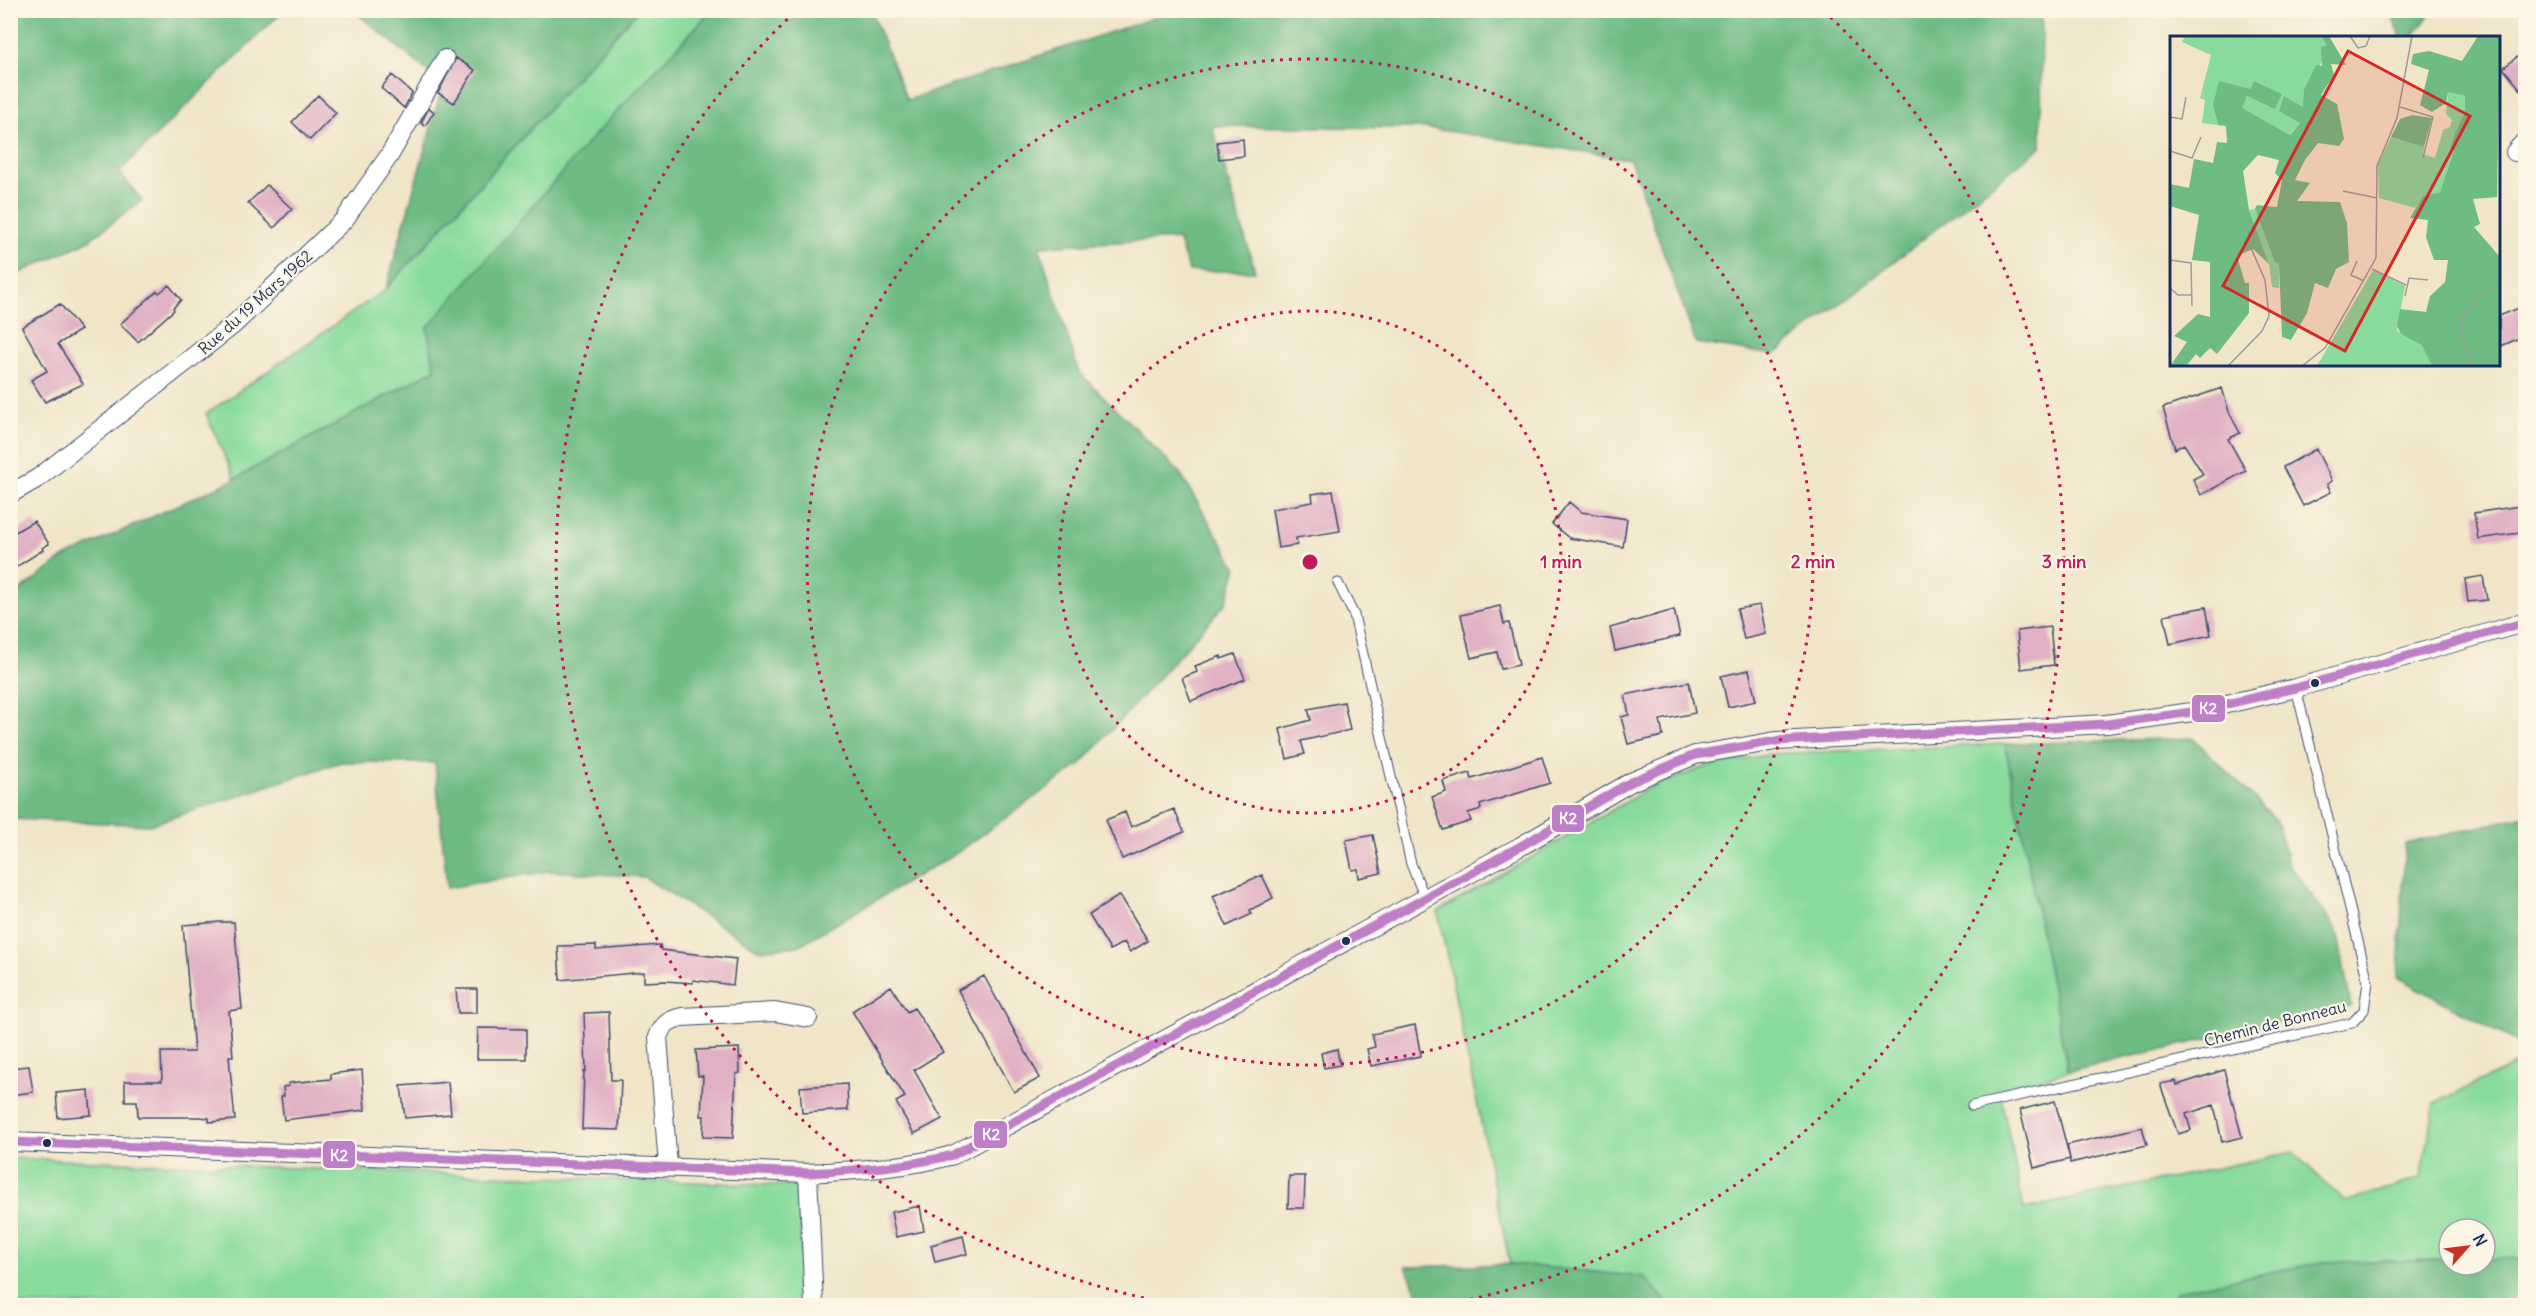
<svg xmlns="http://www.w3.org/2000/svg" width="2536" height="1316" font-family="Delius,sans-serif">
	<style>
		.green { fill: #88db9c; stroke: #52857d; stroke-width: 1.5 }
		.forest { fill: #6ebb84; stroke: #447571; stroke-width: 1.5 }
		.building { fill: #e1b0c4 }
		.lines { fill: none; stroke-linecap: round; stroke-linejoin: round }
		.lane-casing { stroke: #3b4a6e; stroke-width: 11 }
		.street-casing { stroke: #3b4a6e; stroke-width: 20 }
		.lane { stroke: #fff; stroke-width: 9 }
		.street { stroke: #fff; stroke-width: 18 }
		.bus-1-casing { stroke: #fcf5e5; stroke-width: 14 }
		.bus-1 { stroke: #bd7fc7; stroke-width: 9 }
		.ring { fill: none; stroke: #c2185b; stroke-width: 3; stroke-dasharray: 3 6 }
		.bus-dot { fill: #1b2f5e; stroke: #fcf5e5; stroke-width: 2 }
		.labels { text-anchor: middle; dominant-baseline: central; stroke-width: 4.5; stroke-linejoin: round; paint-order: stroke }
		.street-label { font-size: 16px; fill: #1b2f5e; stroke: #fcf5e5 }
		.inset-road { fill: none; stroke: #9b9c9d; stroke-width: 1.5 }
		.view { fill: #d62828; fill-opacity: 0.15; stroke: #d62828; stroke-width: 3 }
		.inset-edge { fill: none; stroke: #1b2f5e; stroke-width: 3 }
		.centre { fill: #c2185b; stroke: #fcf5e5; stroke-width: 3 }
		.ring-label { font-size: 18px; text-anchor: middle; font-weight: bold; fill: #c2185b; stroke: #fcf5e5; stroke-width: 4.5; stroke-linejoin: round; paint-order: stroke }
		.line-badge { stroke: #fcf5e5; stroke-width: 2 }
		.badge-label { font-size: 16px; text-anchor: middle; font-weight: bold; fill: #fff }
	</style>
	<rect width="100%" height="100%" fill="#fcf5e5"/>
	<filter id="ink" filterUnits="userSpaceOnUse"><feTurbulence type="fractalNoise" baseFrequency=".0167" numOctaves="2"/><feDisplacementMap in="SourceGraphic" scale="12" xChannelSelector="R" yChannelSelector="G"/><feConvolveMatrix kernelMatrix="1 2 1 2 8 2 1 2 1" color-interpolation-filters="sRGB"/></filter>
	<filter id="wash" filterUnits="userSpaceOnUse"><feTurbulence type="fractalNoise" baseFrequency=".008" numOctaves="4" result="noise"/><feDisplacementMap in="SourceGraphic" scale="24" xChannelSelector="R" yChannelSelector="G"/><feGaussianBlur stdDeviation="1.35" result="paint"/><feColorMatrix in="noise" values="0 0 0 0 0 0 0 0 0 0 0 0 0 0 0 0 0 1.4 0 .05"/><feComposite in="paint" operator="in"/></filter>
	<g filter="url(#wash)">
		<rect width="100%" height="100%" fill="#f0e5c7"/>
		<path class="green" d="M 637,11 L 711,11 L 591,139 L 436,369 L 235,479 L 206,414 L 386,289 Z
			M 2005,744 L 2068,1071 L 2000,1092 L 2024,1209 L 2293,1152 L 2345,1202 L 2421,1178 L 2435,1103 L 2525,1060 L 2525,1258 L 2485,1259 L 2485,1229 L 2449,1229 L 2449,1260 L 2322,1262 L 2176,1291 L 2175,1306 L 1669,1305 L 1644,1277 L 1510,1264 L 1438,912 L 1653,786 L 1708,766 L 1772,754 Z
			M 11,1158 L 799,1186 L 803,1305 L 11,1305 Z"/>
		<path class="forest" d="M 10,11 L 11,10 L 283,11 L 119,172 L 142,200 L 88,241 L 11,277 Z
			M 354,11 L 637,11 L 386,289 L 443,84 Z
			M 711,11 L 871,11 L 907,100 L 1156,17 L 1158,11 L 2042,11 L 2041,147 L 1774,355 L 1696,343 L 1630,159 L 1427,128 L 1212,126 L 1255,271 L 1189,271 L 1178,239 L 1039,246 L 1079,372 L 1179,472 L 1237,568 L 1226,603 L 1081,764 L 958,852 L 798,946 L 759,950 L 644,877 L 550,871 L 447,888 L 435,763 L 341,762 L 150,825 L 11,819 L 10,598 L 65,557 L 235,479 L 435,369 L 427,328 L 591,139 Z
			M 2390,11 L 2433,11 L 2411,38 L 2401,37 Z
			M 2193,738 L 2277,821 L 2288,863 L 2337,930 L 2351,1006 L 2068,1071 L 2005,744 Z
			M 2525,816 L 2526,816 L 2525,1047 L 2398,977 L 2405,844 Z
			M 2525,1258 L 2525,1305 L 2175,1305 L 2176,1291 L 2322,1262 L 2449,1260 L 2449,1265 L 2485,1265 L 2485,1259 Z
			M 1510,1264 L 1645,1277 L 1669,1305 L 1422,1305 L 1406,1267 Z"/>
		<g id="blocks">
			<path class="building" d="M 2526,50 L 2526,96 L 2503,68 Z
				M 456,58 L 475,70 L 454,103 L 438,93 Z
				M 392,75 L 412,93 L 404,108 L 381,88 Z
				M 318,95 L 336,113 L 310,140 L 292,122 Z
				M 429,108 L 434,112 L 425,126 L 421,123 Z
				M 1243,139 L 1244,156 L 1219,159 L 1217,142 Z
				M 267,185 L 292,209 L 274,228 L 248,203 Z
				M 169,285 L 181,300 L 173,308 L 174,310 L 138,342 L 120,324 L 157,291 L 159,293 Z
				M 60,304 L 81,330 L 58,344 L 83,384 L 45,402 L 31,380 L 47,371 L 22,327 Z
				M 2526,305 L 2526,335 L 2499,347 L 2499,316 Z
				M 2222,388 L 2229,412 L 2240,433 L 2228,439 L 2246,471 L 2201,495 L 2193,479 L 2203,474 L 2184,444 L 2175,449 L 2163,408 Z
				M 2316,449 L 2332,481 L 2327,484 L 2331,492 L 2303,506 L 2283,467 Z
				M 1333,491 L 1340,531 L 1296,538 L 1297,545 L 1278,548 L 1272,509 L 1313,502 L 1312,494 Z
				M 1569,502 L 1581,512 L 1627,519 L 1623,547 L 1569,538 L 1552,524 Z
				M 2526,505 L 2526,532 L 2478,539 L 2474,513 Z
				M 34,521 L 49,544 L 42,548 L 43,550 L 10,571 L 10,535 Z
				M 2483,576 L 2487,600 L 2468,602 L 2465,579 Z
				M 1760,605 L 1766,634 L 1744,639 L 1737,609 Z
				M 1500,606 L 1504,624 L 1509,623 L 1519,665 L 1501,669 L 1497,652 L 1471,658 L 1461,615 Z
				M 2206,607 L 2211,635 L 2170,644 L 2164,615 Z
				M 1674,610 L 1680,636 L 1615,651 L 1610,628 Z
				M 2050,627 L 2054,665 L 2021,669 L 2017,631 Z
				M 1235,654 L 1245,679 L 1191,701 L 1182,678 L 1197,672 L 1195,666 L 1221,656 L 1221,659 Z
				M 1749,670 L 1756,701 L 1728,707 L 1721,676 Z
				M 1689,682 L 1695,713 L 1660,720 L 1663,736 L 1628,744 L 1621,717 L 1629,715 L 1625,695 Z
				M 1344,702 L 1350,730 L 1301,741 L 1305,754 L 1287,759 L 1280,729 L 1311,720 L 1308,709 Z
				M 1542,757 L 1550,783 L 1480,805 L 1481,809 L 1468,813 L 1471,821 L 1443,830 L 1432,797 L 1446,792 L 1443,781 L 1470,773 L 1472,779 Z
				M 1174,809 L 1184,832 L 1122,859 L 1106,820 L 1125,812 L 1131,827 Z
				M 1373,835 L 1381,873 L 1359,878 L 1358,869 L 1352,870 L 1346,840 Z
				M 1262,875 L 1273,898 L 1250,910 L 1252,914 L 1227,926 L 1213,896 Z
				M 1120,895 L 1148,941 L 1130,952 L 1124,942 L 1110,950 L 1089,915 Z
				M 221,922 L 234,922 L 242,1009 L 229,1011 L 233,1056 L 229,1056 L 230,1068 L 235,1120 L 209,1122 L 209,1118 L 200,1117 L 138,1117 L 137,1101 L 125,1101 L 125,1081 L 162,1081 L 161,1052 L 194,1052 L 183,925 Z
				M 596,945 L 596,950 L 660,945 L 661,950 L 736,959 L 733,985 L 693,980 L 693,983 L 665,981 L 644,982 L 644,972 L 560,980 L 558,946 Z
				M 984,976 L 1040,1078 L 1014,1092 L 958,990 Z
				M 891,986 L 907,1012 L 914,1008 L 943,1052 L 914,1070 L 942,1119 L 914,1134 L 896,1102 L 905,1097 L 852,1011 Z
				M 456,989 L 477,989 L 477,1013 L 458,1013 Z
				M 609,1012 L 611,1080 L 621,1080 L 619,1130 L 582,1129 L 584,1071 L 586,1071 L 584,1013 Z
				M 1415,1025 L 1421,1056 L 1371,1066 L 1367,1049 L 1375,1047 L 1372,1034 Z
				M 478,1028 L 526,1029 L 526,1059 L 477,1059 Z
				M 739,1048 L 740,1073 L 736,1074 L 733,1138 L 703,1137 L 704,1116 L 701,1116 L 703,1076 L 698,1076 L 696,1050 Z
				M 1337,1049 L 1340,1065 L 1324,1068 L 1321,1053 Z
				M 29,1066 L 33,1092 L 10,1095 L 10,1068 Z
				M 362,1070 L 365,1110 L 284,1120 L 281,1096 L 284,1096 L 283,1087 L 289,1086 L 289,1083 L 331,1079 L 331,1074 Z
				M 2224,1070 L 2242,1137 L 2222,1142 L 2214,1105 L 2186,1114 L 2191,1130 L 2178,1134 L 2160,1084 L 2176,1081 L 2177,1085 Z
				M 448,1082 L 451,1114 L 405,1118 L 401,1086 Z
				M 847,1084 L 848,1110 L 802,1113 L 800,1087 Z
				M 89,1090 L 91,1115 L 58,1118 L 56,1093 Z
				M 2055,1101 L 2070,1159 L 2067,1145 L 2142,1127 L 2147,1145 L 2070,1163 L 2070,1159 L 2034,1168 L 2020,1110 Z
				M 1289,1176 L 1305,1176 L 1304,1208 L 1288,1208 Z
				M 920,1206 L 924,1231 L 896,1237 L 891,1212 Z
				M 963,1236 L 967,1254 L 935,1262 L 931,1245 Z"/>
		</g>
	</g>
	<g filter="url(#ink)">
		<use href="#blocks" fill-opacity="0" stroke="#3b4a6e" stroke-width="1.5"/>
		<g class="lines">
			<defs>
				<path id="lane" d="M 1338,583 L 1354,615 L 1411,864 L 1425,898
					M 1972,1106 L 2352,1023 L 2364,1010 L 2368,982 L 2296,688"/>
				<path id="street" d="M 2515,152 L 2526,140
					M 10,494 L 38,478 L 232,326 L 344,220 L 389,156 L 445,59
					M 10,1142 L 808,1173 C 858,1170 905,1168 953,1155 L 1521,846 L 1631,782 L 1695,755 L 1776,741 L 2107,724 L 2192,712 L 2296,688 L 2526,622
					M 668,1166 L 658,1037 C 663,1024 669,1020 682,1017 L 775,1012 L 808,1018
					M 808,1173 L 814,1306"/>
			</defs>
			<use href="#lane" class="lane-casing"/>
			<use href="#street" class="street-casing"/>
			<use href="#lane" class="lane"/>
			<use href="#street" class="street"/>
			<defs>
				<path id="bus-1" d="M 10,1142 L 808,1173 C 857,1170 905,1167 953,1155 L 1521,846 L 1631,782 L 1695,755 L 1776,741 L 2107,724 L 2192,712 L 2296,688 L 2526,622"/>
			</defs>
			<use href="#bus-1" class="bus-1-casing"/>
			<use href="#bus-1" class="bus-1"/>
		</g>
	</g>
	<g class="ring">
		<circle cx="1310" cy="562" r="251"/>
		<circle cx="1310" cy="562" r="503"/>
		<path d="M1179 1305A754 754 0 0 1 796 11M1824 11A754 754 0 0 1 1441 1305"/>
	</g>
	<g class="bus-dot">
		<circle cx="2315" cy="683" r="5"/>
		<circle cx="1346" cy="941" r="5"/>
		<circle cx="47" cy="1143" r="5"/>
	</g>
	<g class="labels">
		<g class="street-label">
			<text transform="translate(255 302) rotate(-42)">Rue du 19 Mars 1962</text>
			<text transform="translate(2275 1023) rotate(-14)">Chemin de Bonneau</text>
		</g>
	</g>
	<g transform="translate(2170 36)">
		<rect width="330" height="330" fill="#f0e5c7"/>
		<path d="M 15,0 L 151,0 L 158,10 L 133,72 L 114,60 L 130,87 L 119,99 L 71,72 L 77,60 L 105,72 L 84,45 L 80,53 L 43,69 L 48,89 L 32,87 L 35,64 L 30,62 L 41,19 L 12,6 ZM 278,56 L 295,60 L 295,76 L 285,97 L 280,112 L 284,114 L 270,156 L 253,160 L 245,172 L 209,162 L 208,129 L 221,101 L 254,111 L 253,118 L 265,122 L 273,94 L 280,91 L 282,84 L 276,78 ZM 85,173 L 109,228 L 109,252 L 102,251 L 99,228 L 79,174 ZM 203,234 L 235,250 L 227,295 L 253,309 L 262,330 L 147,330 Z" fill="#88db9c"/>
		<path d="M 151,0 L 159,0 L 176,29 L 161,28 L 164,39 L 151,59 L 167,68 L 174,103 L 169,110 L 148,107 L 135,124 L 125,144 L 140,147 L 127,165 L 170,166 L 177,187 L 179,226 L 166,233 L 158,252 L 145,247 L 137,277 L 121,304 L 112,301 L 109,228 L 105,226 L 85,173 L 87,169 L 107,171 L 112,144 L 105,137 L 109,124 L 88,119 L 73,135 L 79,174 L 99,228 L 83,213 L 67,220 L 75,247 L 79,247 L 79,277 L 47,318 L 40,312 L 30,322 L 26,318 L 16,330 L 0,330 L 17,306 L 4,300 L 28,278 L 40,281 L 40,226 L 22,224 L 29,179 L 0,170 L 0,148 L 19,152 L 24,123 L 43,127 L 47,106 L 57,107 L 56,90 L 48,89 L 43,69 L 49,45 L 80,53 L 84,45 L 112,58 L 105,73 L 77,60 L 72,72 L 120,99 L 130,87 L 109,75 L 114,60 L 133,71 L 134,54 L 146,29 L 152,30 L 151,11 L 157,9 ZM 308,0 L 330,0 L 327,161 L 303,163 L 310,188 L 304,191 L 330,221 L 330,330 L 262,330 L 252,309 L 231,298 L 227,290 L 230,273 L 256,276 L 260,260 L 275,246 L 278,224 L 264,224 L 256,201 L 258,184 L 240,182 L 253,160 L 270,156 L 284,114 L 280,112 L 285,97 L 295,76 L 295,60 L 278,56 L 276,67 L 262,76 L 250,69 L 259,34 L 241,28 L 243,18 L 259,15 L 292,25 ZM 242,79 L 262,82 L 254,111 L 221,101 L 230,83 Z" fill="#6ebb84"/>
		<path class="inset-road" d="M 180,0 L 188,12 L 196,10 L 200,0M 230,71 L 263,81 L 253,122M 0,81 L 12,83 L 16,61M 0,115 L 22,122 L 31,101M 173,155 L 207,162M 330,168 L 330,144M 0,224 L 21,227 L 22,270M 187,225 L 181,239 L 194,245M 202,233 L 236,249M 0,252 L 8,259 L 21,259M 235,260 L 239,242 L 258,244M 58,330 L 92,295 L 99,280 L 95,244 L 81,212M 132,330 L 155,312 L 206,222 L 207,130 L 227,82 L 242,0M 302,330 L 292,299 L 292,281 L 306,262 L 330,246"/>
		<path class="view" d="M 178,15 L 300,80 L 175,315 L 53,250 Z"/>
		<rect width="330" height="330" class="inset-edge"/>
	</g>
	<circle cx="1310" cy="562" r="9" class="centre"/>
	<g class="ring-label">
		<text x="1561" y="568">1 min</text>
		<text x="1813" y="568">2 min</text>
		<text x="2064" y="568">3 min</text>
	</g>
	<g class="line-badge">
		<rect x="2191" y="694" width="35" height="29" rx="6" fill="#bd7fc7"/>
		<rect x="1551" y="804" width="34" height="29" rx="6" fill="#bd7fc7"/>
		<rect x="973" y="1120" width="35" height="29" rx="6" fill="#bd7fc7"/>
		<rect x="322" y="1140" width="34" height="29" rx="6" fill="#bd7fc7"/>
	</g>
	<g class="badge-label">
		<text x="2208" y="714">K2</text>
		<text x="1568" y="824">K2</text>
		<text x="991" y="1140">K2</text>
		<text x="339" y="1161">K2</text>
	</g>
	<rect width="2536" height="1316" fill="none" stroke="#fcf5e5" stroke-width="36"/>
	<g transform="translate(2467 1247) rotate(62)"><circle r="28" fill="#fcf5e5" stroke="#a2a6af" stroke-width="1.5"/>
	<path d="M0-4.5L10 22L0 15L-10 22Z" fill="#c8321e"/>
	<text y="-9" font-size="16" font-weight="bold" text-anchor="middle" fill="#1b2f5e">N</text>
	</g>
</svg>
